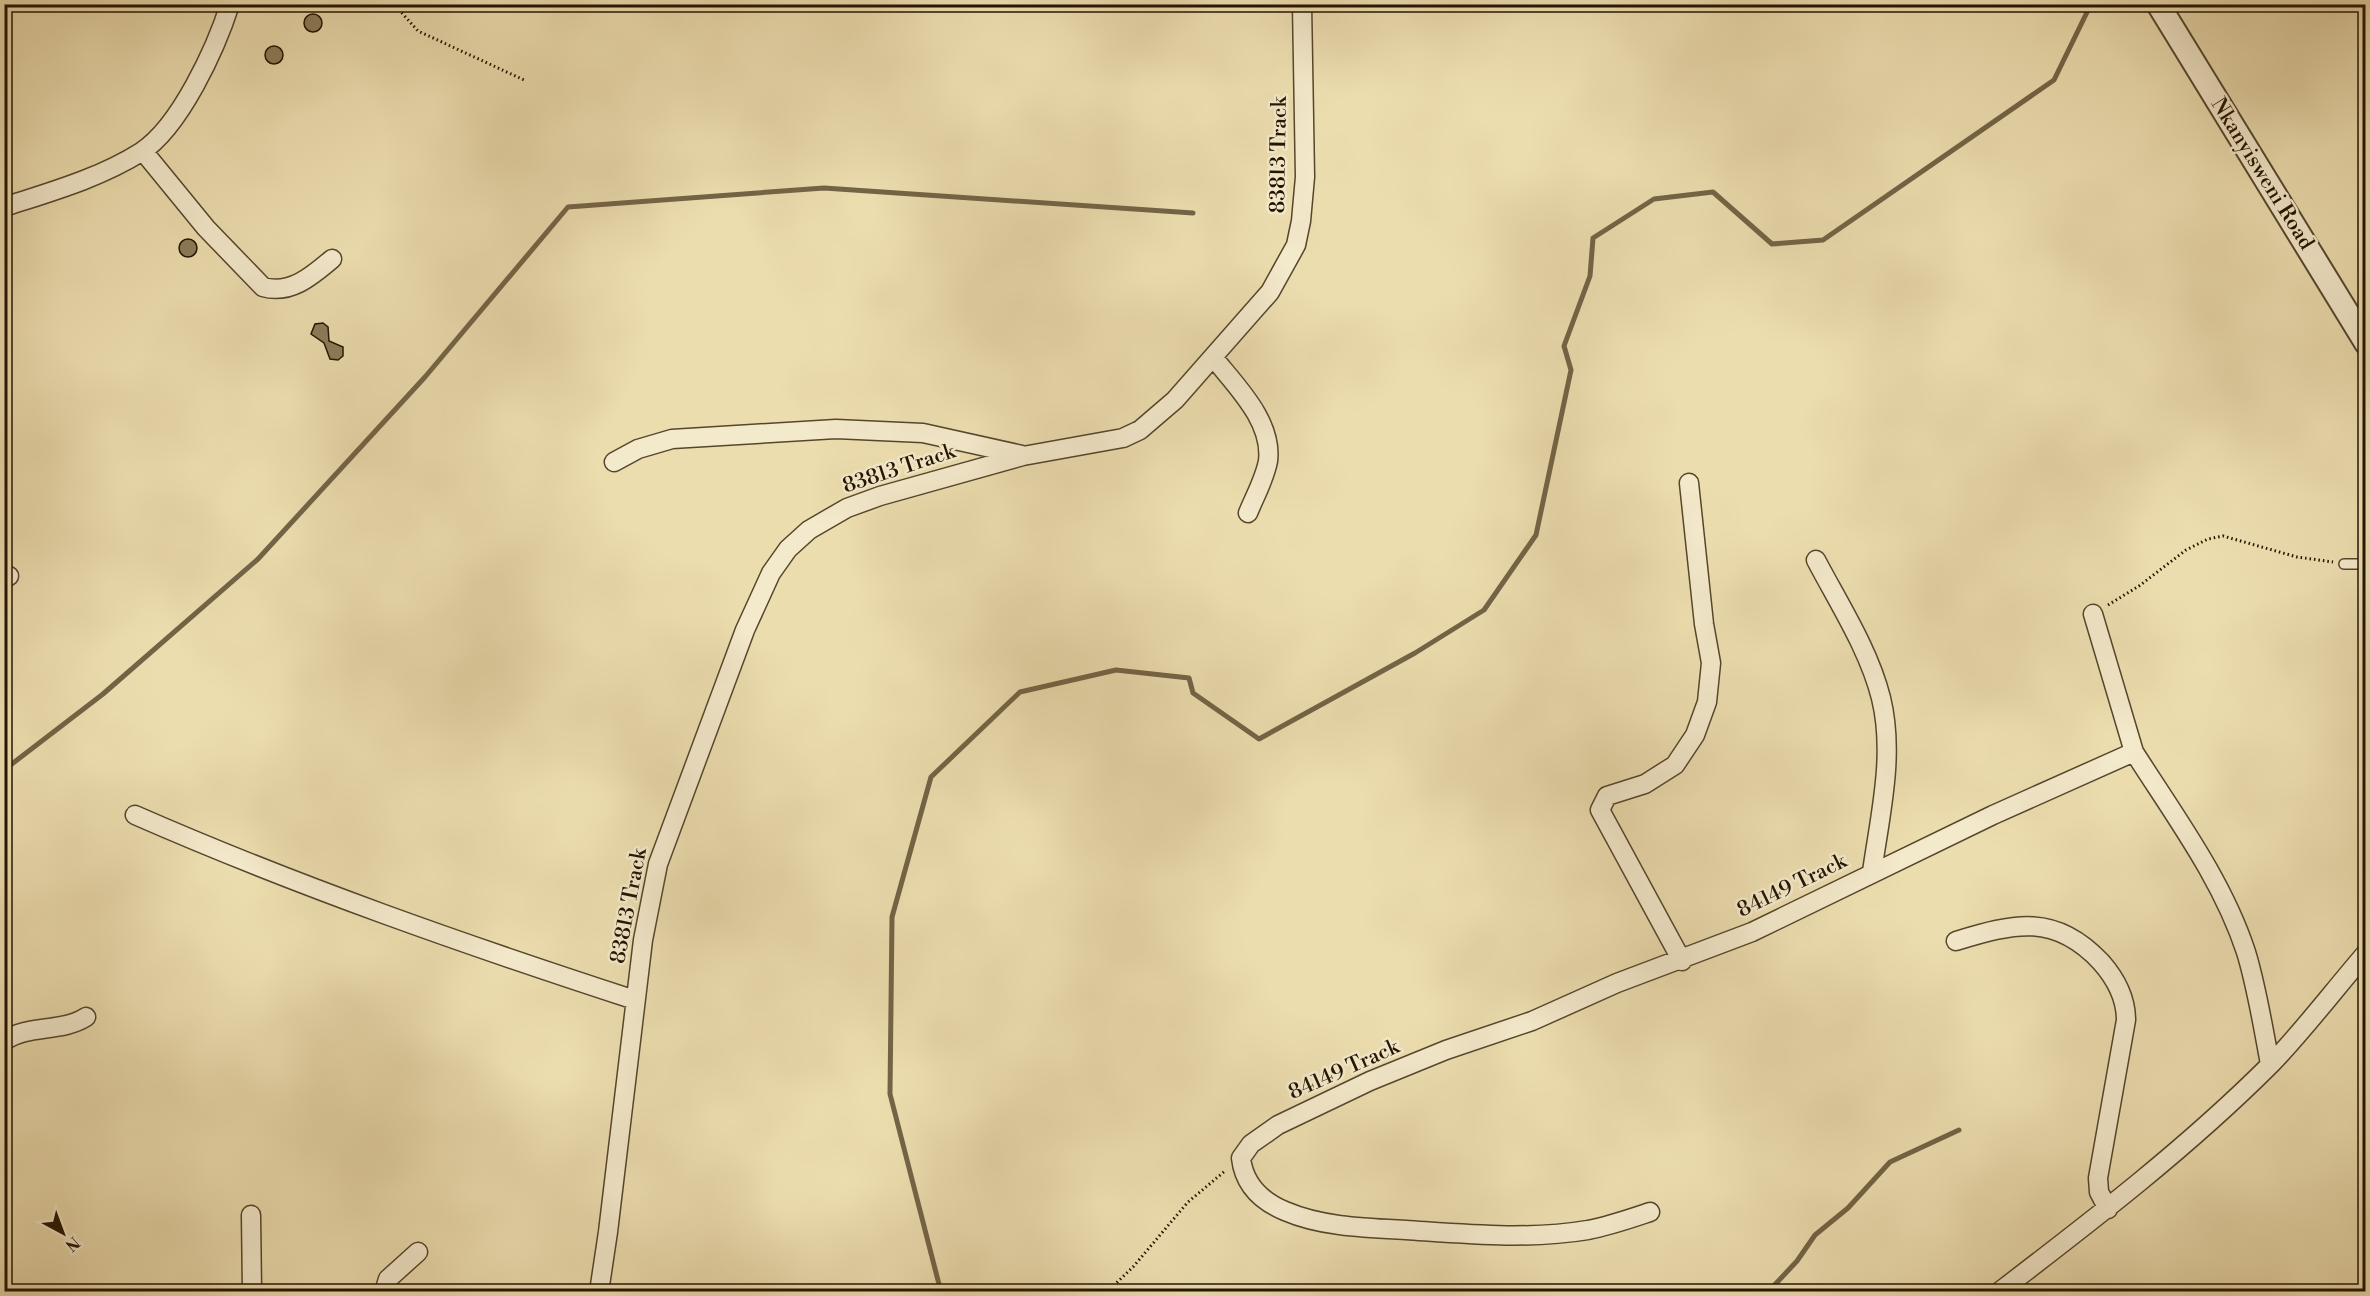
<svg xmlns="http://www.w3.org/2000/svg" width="2370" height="1296" font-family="'Libre Bodoni',serif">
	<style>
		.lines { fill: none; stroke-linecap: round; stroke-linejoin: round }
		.stream { stroke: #736446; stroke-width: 5 }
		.building { fill: #8c7d5b; stroke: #231400; stroke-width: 1.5 }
		.service-casing { stroke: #55462c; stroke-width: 12 }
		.minor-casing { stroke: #55462c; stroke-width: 21 }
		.tertiary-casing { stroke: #55462c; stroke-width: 26 }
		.path { stroke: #231400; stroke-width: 3; stroke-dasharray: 1.5 3; stroke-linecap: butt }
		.service { stroke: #f3e9cb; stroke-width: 9 }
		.minor { stroke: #f3e9cb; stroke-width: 18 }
		.tertiary { stroke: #f3e9cb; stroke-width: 22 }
		.labels { text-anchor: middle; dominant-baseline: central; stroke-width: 5; stroke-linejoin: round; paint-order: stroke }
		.street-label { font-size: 21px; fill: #231400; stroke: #f3e9cb }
	</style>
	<rect width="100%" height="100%" fill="#ecddaf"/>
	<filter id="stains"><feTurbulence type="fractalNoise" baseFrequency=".00333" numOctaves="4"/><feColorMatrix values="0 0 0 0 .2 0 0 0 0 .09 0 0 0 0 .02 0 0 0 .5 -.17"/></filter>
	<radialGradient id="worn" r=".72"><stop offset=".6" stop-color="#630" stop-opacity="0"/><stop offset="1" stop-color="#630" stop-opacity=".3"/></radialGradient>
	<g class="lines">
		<path class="stream" d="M 4,770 L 103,694 L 258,559 L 425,377 L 568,207 L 824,188 L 1193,213
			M 941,1292 L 890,1094 L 892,917 L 931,777 L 1020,692 L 1116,670 L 1189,678 L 1193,693 L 1259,739 L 1415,653 L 1484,610 L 1536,535 L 1571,370 L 1564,346 L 1590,276 L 1593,238 L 1654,199 L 1713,192 L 1772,244 L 1823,240 L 2054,80 L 2091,4
			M 1768,1292 L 1797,1261 L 1815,1235 L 1848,1208 L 1890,1162 L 1959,1130"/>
	</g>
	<path class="building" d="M304 23a9 9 0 1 1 18 0a9 9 0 1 1-18 0Z
		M265 55a9 9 0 1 1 18 0a9 9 0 1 1-18 0Z
		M179 248a9 9 0 1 1 18 0a9 9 0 1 1-18 0Z
		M 323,323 L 328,327 L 329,341 L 343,347 L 343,356 L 338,360 L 330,359 L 324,343 L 311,334 L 315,324 Z"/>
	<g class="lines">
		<defs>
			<path id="service" d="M 2344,564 L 2366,564"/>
			<path id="minor" d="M 143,151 L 206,228 L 263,287 C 290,295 312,276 332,259
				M 4,207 C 50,192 100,178 141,152 C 180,127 216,48 230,4
				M 1213,357 C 1235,385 1273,421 1268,461 C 1265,478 1255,496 1248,513
				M 614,462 L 638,449 L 672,439 L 836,429 L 923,433 L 1022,455
				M 1816,560 C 1839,604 1869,650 1881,698 C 1895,755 1880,815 1872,872
				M 4,576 L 9,576
				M 2134,752 C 2174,815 2222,879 2246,952 C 2257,988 2263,1027 2270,1064
				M 135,815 C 297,886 466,945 635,1000
				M 1956,941 C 2015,923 2055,913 2101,962 C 2116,979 2126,998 2126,1020 L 2098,1178 L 2099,1192 L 2108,1209
				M 1682,961 L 1600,810 L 1607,796 L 1645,784 L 1675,765 L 1695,735 L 1707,702 L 1711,663 L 1704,624 L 1689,483
				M 4,1041 C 28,1024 61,1033 86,1017
				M 1650,1212 C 1629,1219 1609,1226 1588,1230 C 1528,1240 1466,1234 1406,1230 C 1366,1228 1322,1227 1285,1211 C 1261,1201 1244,1184 1241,1158 L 1251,1144 L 1278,1125 L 1370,1081 L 1446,1050 L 1532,1021 L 1617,983 L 1752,932 L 1993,815 L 2134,752 L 2093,614
				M 251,1215 L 252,1292
				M 384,1292 L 388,1279 L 418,1252
				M 599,1292 L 608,1232 L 643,940 L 658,864 L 745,630 L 771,573 L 788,549 L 809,530 L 847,508 L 880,496 L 1023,456 L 1123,438 L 1140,430 L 1175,400 L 1270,292 L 1296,245 L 1301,221 L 1305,177 L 1302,4
				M 1999,1292 C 2093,1220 2187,1148 2271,1064 C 2304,1030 2334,990 2366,953"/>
			<path id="tertiary" d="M 2158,4 L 2366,343"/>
		</defs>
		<use href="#service" class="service-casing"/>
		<use href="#minor" class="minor-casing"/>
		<use href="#tertiary" class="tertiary-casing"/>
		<path class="path" d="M 400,4 L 401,12 L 418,31 L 524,80
			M 2108,605 L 2139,586 L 2186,550 L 2208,539 L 2223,536 L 2297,557 L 2333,562
			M 1107,1292 L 1133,1267 L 1188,1202 L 1225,1171"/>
		<use href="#service" class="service"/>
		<use href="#minor" class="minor"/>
		<use href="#tertiary" class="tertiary"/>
	</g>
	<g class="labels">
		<g class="street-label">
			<text transform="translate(1279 155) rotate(-89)">83813 Track</text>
			<text transform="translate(2262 174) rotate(58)">Nkanyisweni Road</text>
			<text transform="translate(899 469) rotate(-18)">83813 Track</text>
			<text transform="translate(1792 886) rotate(-26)">84149 Track</text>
			<text transform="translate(629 906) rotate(-79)">83813 Track</text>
			<text transform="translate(1344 1070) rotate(-24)">84149 Track</text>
		</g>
	</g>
	<rect width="2370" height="1296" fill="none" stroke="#ecddaf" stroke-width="24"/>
	<rect x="6" y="6" width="2358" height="1284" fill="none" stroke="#231400" stroke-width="3"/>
	<rect x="12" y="12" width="2346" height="1272" fill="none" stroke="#231400" stroke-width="1.5"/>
	<g transform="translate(63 1233) rotate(139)" stroke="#f3e9cb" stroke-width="4.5" paint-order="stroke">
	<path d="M0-4.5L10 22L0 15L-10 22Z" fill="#231400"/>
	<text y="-9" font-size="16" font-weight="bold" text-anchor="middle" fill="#231400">N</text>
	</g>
	<rect width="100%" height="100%" filter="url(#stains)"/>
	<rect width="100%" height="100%" fill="url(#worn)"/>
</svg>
